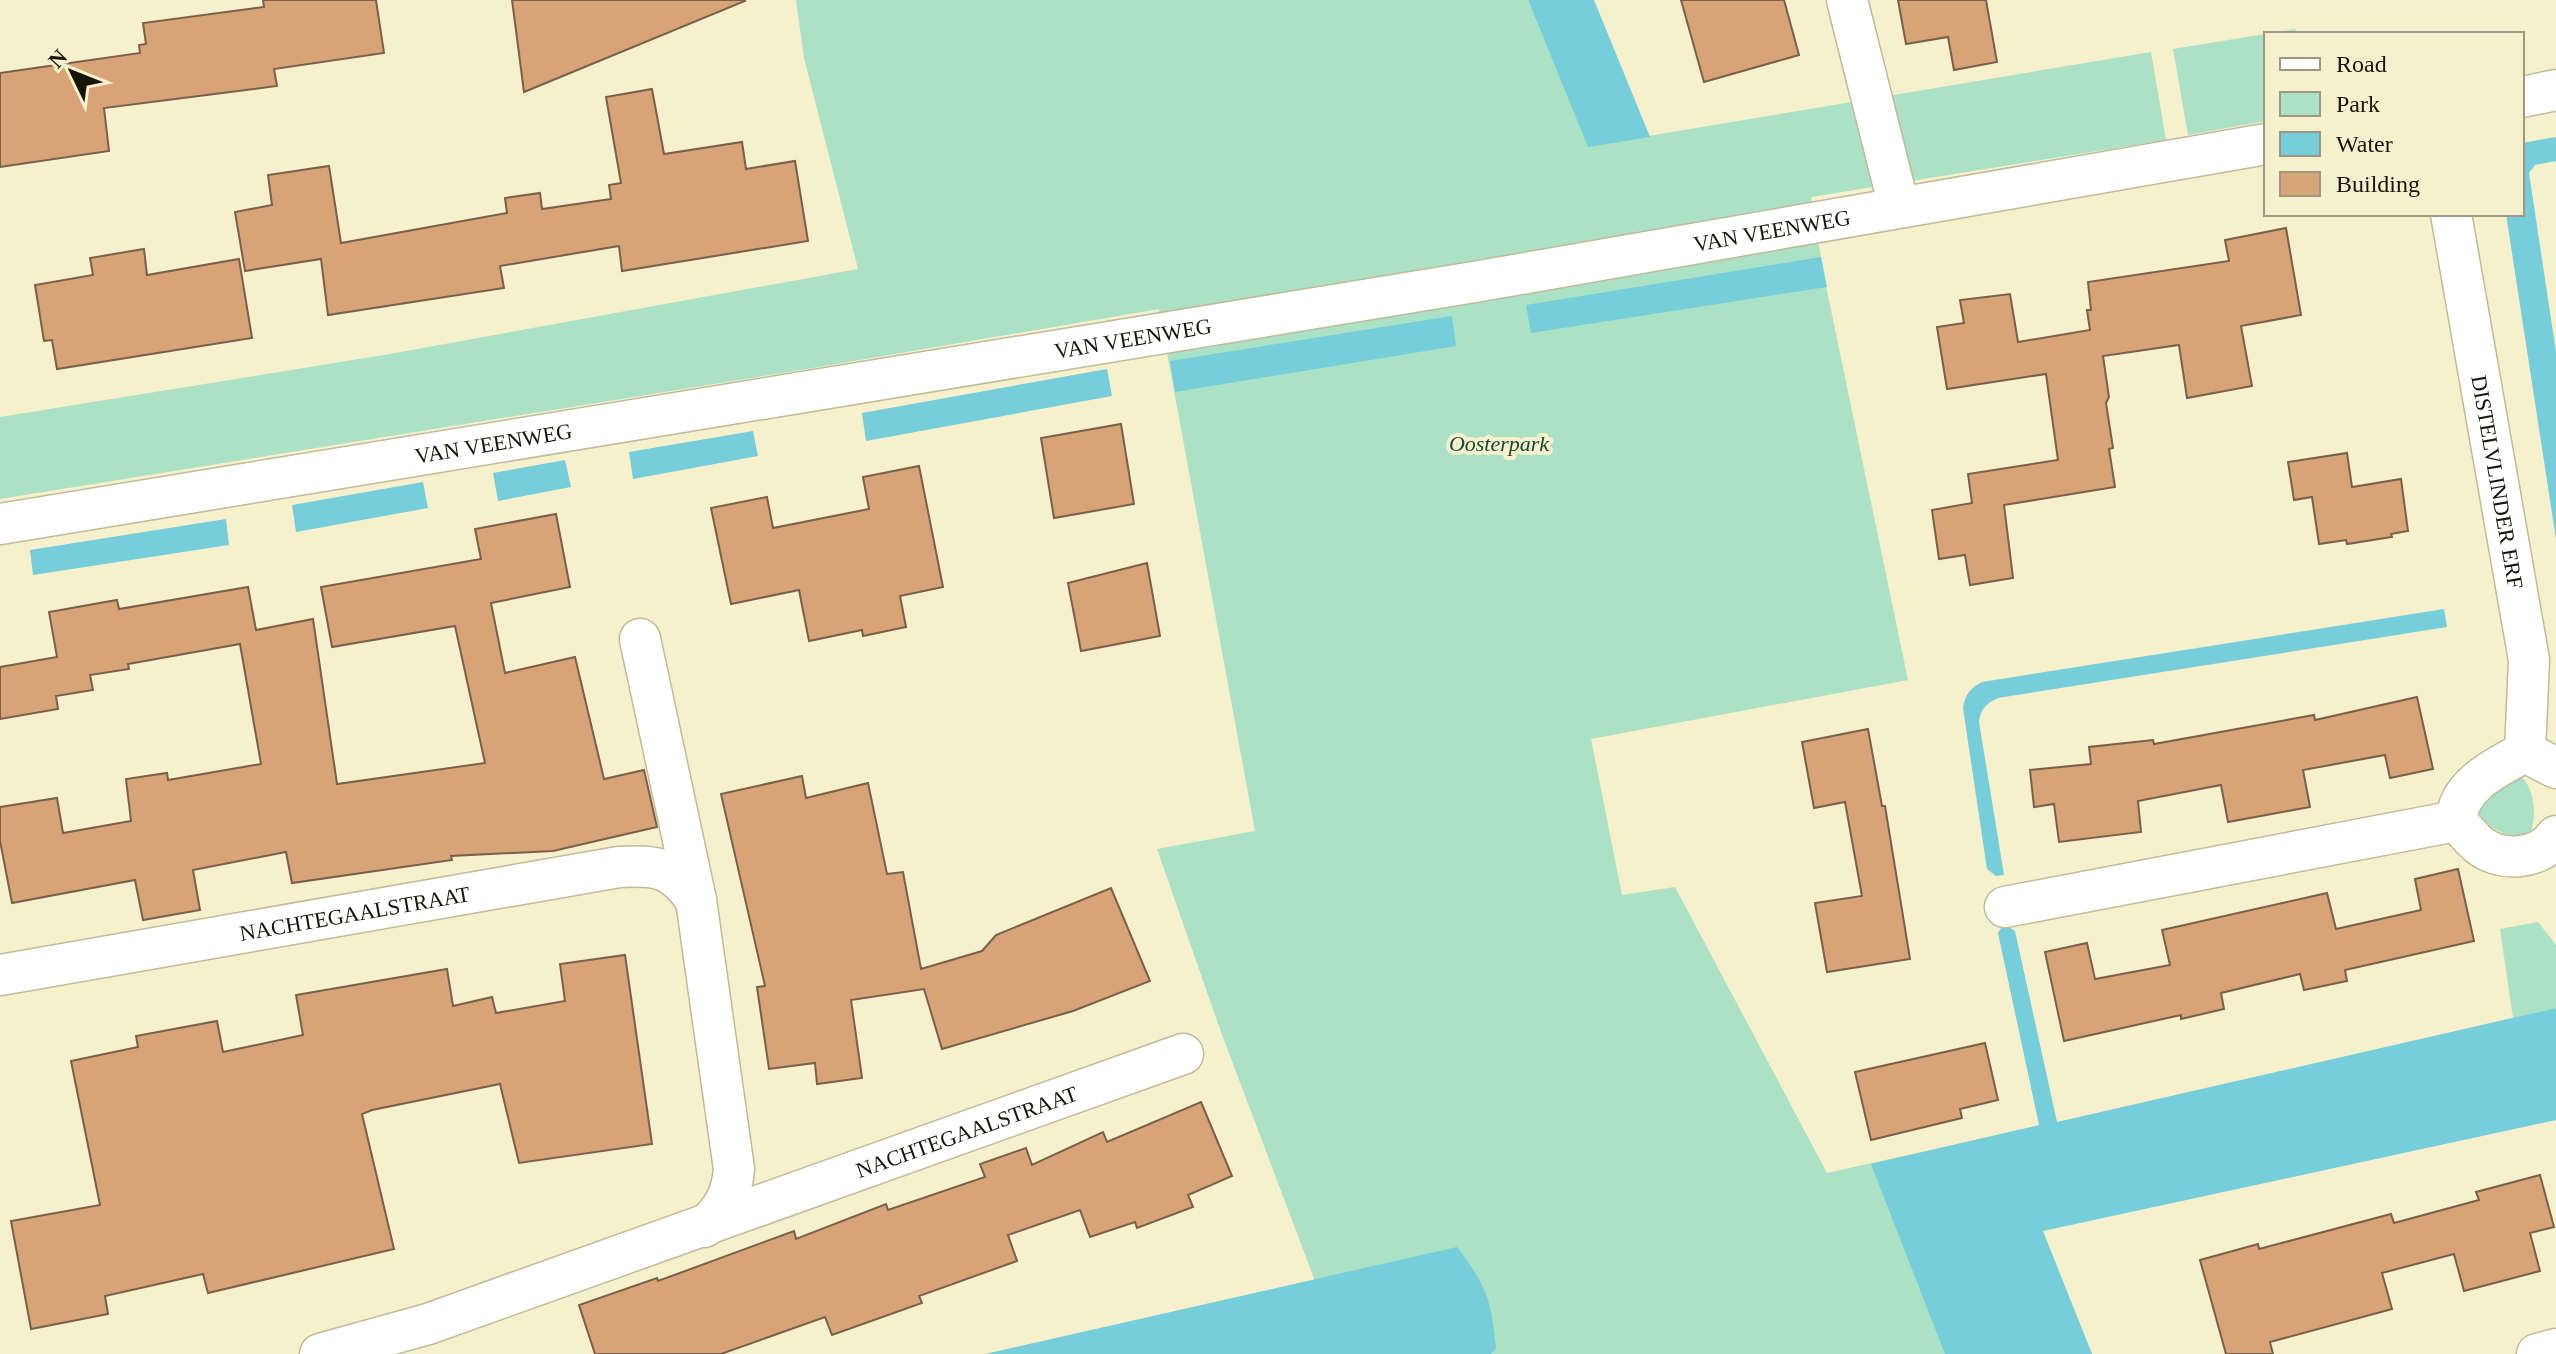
<svg xmlns="http://www.w3.org/2000/svg" width="2556" height="1354" font-family="Georgia,serif">
	<style>
		.green { fill: #abe1c5 }
		.water { fill: #75ced9 }
		.building { fill: #d8a377; stroke: #79604b; stroke-width: 2 }
		.lines { fill: none; stroke-linecap: round; stroke-linejoin: round }
		.minor-casing { stroke: #c2bb9a; stroke-width: 43 }
		.minor { stroke: #fff; stroke-width: 40 }
		.labels { text-anchor: middle; dominant-baseline: central; stroke-width: 8; stroke-linejoin: round; paint-order: stroke }
		.street-label { font-size: 22px; fill: #171509; stroke: #f6f0cd }
		.park-label { font-size: 22px; font-style: italic; fill: #124a34; stroke: #f6f0cd }
	</style>
	<rect width="100%" height="100%" fill="#f6f0cd"/>
	<path class="green" d="M 796,0 L 1528,0 L 1588,146 L 2151,52 L 2166,140 L 1811,197 L 1826,286 L 1908,680 L 1591,739 L 1622,895 L 1675,887 L 1827,1173 L 2002,1134 L 2092,1354 L 1357,1354 L 1315,1281 L 1221,1032 L 1157,849 L 1255,831 L 1159,309 L 813,368 L 0,499 L 0,417 L 384,355 L 858,269 L 804,58 Z
		M 2295,29 L 2297,34 L 2266,34 L 2266,121 L 2188,135 L 2173,49 Z
		M 2519,774 C 2535,786 2539,823 2527,838 C 2509,838 2486,828 2478,812 L 2481,799 Z
		M 2538,922 L 2556,945 L 2556,1008 L 2513,1018 L 2500,929 Z"/>
	<path class="water" d="M 1528,0 L 1594,0 L 1650,137 L 1588,147 Z
		M 2556,137 L 2556,161 L 2535,165 L 2529,173 L 2556,352 L 2556,539 L 2506,214 L 2522,214 L 2522,143 Z
		M 1821,257 L 1827,287 L 1531,333 L 1526,305 Z
		M 1452,316 L 1456,346 L 1175,392 L 1170,361 Z
		M 1107,369 L 1112,396 L 866,441 L 862,413 Z
		M 753,431 L 758,456 L 633,479 L 629,452 Z
		M 565,460 L 571,487 L 498,501 L 493,473 Z
		M 423,482 L 428,508 L 296,532 L 292,505 Z
		M 226,519 L 229,545 L 33,575 L 30,550 Z
		M 2444,609 L 2447,627 L 1998,698 C 1986,703 1980,710 1979,722 L 2004,875 L 1996,876 L 1987,869 L 1963,708 C 1965,695 1970,688 1982,682 Z
		M 2007,926 L 2015,931 L 2057,1122 L 2556,1008 L 2556,1120 L 2043,1231 L 2092,1354 L 1945,1354 L 1871,1164 L 2039,1125 L 1998,933 L 2001,928 Z
		M 1457,1247 C 1487,1286 1491,1300 1496,1348 L 1491,1354 L 985,1354 Z"/>
	<path class="building" d="M 263,0 L 376,0 L 384,53 L 274,69 L 277,86 L 104,108 L 109,151 L 0,167 L 0,73 L 140,53 L 139,45 L 146,44 L 143,23 L 264,7 Z
		M 512,0 L 744,0 L 745,1 L 524,92 Z
		M 1681,0 L 1784,0 L 1799,55 L 1704,82 Z
		M 1898,0 L 1986,0 L 1997,62 L 1954,70 L 1948,37 L 1906,44 Z
		M 652,89 L 664,154 L 742,142 L 746,169 L 795,161 L 808,241 L 622,271 L 619,246 L 500,266 L 504,288 L 328,315 L 321,259 L 245,271 L 235,212 L 272,205 L 268,175 L 329,166 L 341,243 L 507,213 L 505,198 L 540,193 L 542,209 L 611,199 L 609,185 L 621,183 L 606,97 Z
		M 2286,228 L 2301,315 L 2241,326 L 2252,386 L 2187,398 L 2179,345 L 2103,356 L 2109,397 L 2106,403 L 2113,448 L 2109,449 L 2115,487 L 2004,505 L 2013,578 L 1970,585 L 1965,555 L 1939,559 L 1932,510 L 1972,503 L 1968,474 L 2058,460 L 2046,374 L 1947,389 L 1937,327 L 1964,323 L 1960,300 L 2010,294 L 2018,342 L 2090,330 L 2087,310 L 2091,310 L 2088,282 L 2229,261 L 2225,240 Z
		M 144,249 L 147,275 L 239,259 L 252,338 L 57,369 L 52,340 L 44,341 L 35,285 L 93,275 L 90,258 Z
		M 1121,424 L 1134,504 L 1054,518 L 1041,438 Z
		M 2347,453 L 2352,487 L 2401,479 L 2408,531 L 2391,534 L 2392,537 L 2347,544 L 2346,540 L 2319,544 L 2312,497 L 2294,500 L 2288,462 Z
		M 919,466 L 943,587 L 900,596 L 906,627 L 863,636 L 862,630 L 809,641 L 799,590 L 731,604 L 711,508 L 767,497 L 773,528 L 869,509 L 863,477 Z
		M 556,514 L 570,587 L 491,603 L 505,673 L 575,657 L 604,779 L 644,770 L 657,827 L 553,851 L 451,856 L 452,860 L 292,883 L 286,852 L 193,870 L 200,910 L 143,920 L 135,880 L 12,903 L 0,841 L 0,807 L 57,798 L 63,833 L 131,821 L 126,779 L 167,773 L 168,780 L 261,764 L 240,644 L 128,664 L 129,669 L 90,675 L 93,690 L 56,696 L 58,709 L 0,719 L 0,667 L 57,657 L 49,612 L 117,600 L 119,609 L 248,587 L 256,630 L 313,619 L 337,784 L 485,763 L 455,626 L 332,647 L 321,587 L 481,559 L 475,529 Z
		M 1147,563 L 1160,636 L 1081,651 L 1068,583 Z
		M 2417,697 L 2433,769 L 2390,778 L 2385,755 L 2303,770 L 2310,807 L 2228,822 L 2221,785 L 2138,801 L 2141,832 L 2059,842 L 2054,804 L 2034,807 L 2030,770 L 2091,764 L 2089,747 L 2153,740 L 2154,744 L 2314,715 L 2315,720 Z
		M 1868,729 L 1882,806 L 1885,806 L 1910,959 L 1827,972 L 1815,903 L 1862,896 L 1845,802 L 1814,808 L 1802,742 Z
		M 802,776 L 806,798 L 868,783 L 887,874 L 903,872 L 921,969 L 982,951 L 996,935 L 1111,888 L 1150,981 L 1073,1011 L 942,1049 L 924,989 L 851,1000 L 862,1078 L 817,1084 L 815,1063 L 769,1069 L 757,987 L 765,986 L 721,794 Z
		M 2458,869 L 2474,941 L 2345,970 L 2347,981 L 2304,990 L 2300,974 L 2221,993 L 2224,1009 L 2181,1019 L 2181,1015 L 2064,1041 L 2045,952 L 2087,943 L 2095,979 L 2170,965 L 2162,930 L 2327,893 L 2336,929 L 2421,910 L 2415,879 Z
		M 625,955 L 652,1144 L 519,1163 L 500,1084 L 372,1110 L 362,1114 L 394,1249 L 208,1293 L 203,1274 L 105,1296 L 108,1314 L 31,1329 L 11,1221 L 100,1205 L 71,1061 L 138,1047 L 136,1036 L 217,1021 L 223,1052 L 303,1035 L 296,995 L 447,969 L 453,1006 L 492,997 L 496,1013 L 565,1001 L 560,964 Z
		M 1985,1043 L 1998,1100 L 1960,1109 L 1962,1118 L 1871,1140 L 1855,1072 Z
		M 1201,1102 L 1232,1176 L 1188,1195 L 1193,1207 L 1137,1228 L 1135,1222 L 1090,1237 L 1080,1210 L 1008,1235 L 1017,1261 L 919,1296 L 922,1303 L 832,1335 L 825,1317 L 721,1354 L 595,1354 L 579,1305 L 657,1278 L 658,1281 L 794,1231 L 796,1239 L 886,1204 L 888,1210 L 985,1177 L 980,1164 L 1026,1148 L 1032,1165 L 1103,1132 L 1107,1142 Z
		M 2540,1175 L 2554,1227 L 2530,1233 L 2540,1271 L 2464,1291 L 2454,1254 L 2382,1273 L 2392,1309 L 2270,1342 L 2273,1354 L 2226,1354 L 2200,1260 L 2258,1244 L 2259,1249 L 2391,1214 L 2394,1223 L 2479,1200 L 2476,1192 Z"/>
	<g class="lines">
		<defs>
			<g id="minor">
				<path d="M 1847,0 L 1899,207"/>
				<path d="M 2522,97 L 2556,90"/>
				<path id="s1" d="M 2451,214 L 2529,660 L 2525,752 L 2556,768"/>
				<path id="s2" d="M 0,524 L 1480,281 L 2266,144"/>
				<path d="M 640,639 L 696,900 L 734,1169 C 732,1194 723,1211 704,1227"/>
				<path d="M 2525,752 C 2497,767 2458,785 2456,821 C 2463,828 2470,837 2478,844 C 2500,863 2540,860 2556,836"/>
				<path d="M 2005,907 L 2456,821"/>
				<path id="s3" d="M 0,975 L 619,867 C 658,865 673,867 696,900"/>
				<path id="s4" d="M 320,1354 L 428,1324 L 1183,1054"/>
				<path d="M 2537,1354 L 2556,1349"/>
			</g>
		</defs>
		<use href="#minor" class="minor-casing"/>
		<use href="#minor" class="minor"/>
	</g>
	<g class="labels">
		<g class="street-label">
			<text stroke="none"><textPath href="#s2" startOffset="1796">VAN VEENWEG</textPath></text>
			<text stroke="none"><textPath href="#s2" startOffset="1148">VAN VEENWEG</textPath></text>
			<text stroke="none"><textPath href="#s2" startOffset="500">VAN VEENWEG</textPath></text>
			<text stroke="none"><textPath href="#s1" startOffset="272">DISTELVLINDER ERF</textPath></text>
			<text stroke="none"><textPath href="#s3" startOffset="360">NACHTEGAALSTRAAT</textPath></text>
			<text stroke="none"><textPath href="#s4" startOffset="684">NACHTEGAALSTRAAT</textPath></text>
		</g>
		<g class="park-label">
			<text x="1499" y="443">Oosterpark</text>
		</g>
	</g>
	<rect x="2264" y="32" width="260" height="184" fill="#f6f0cd" stroke="#9d987f" stroke-width="2"/>
	<rect x="2280" y="58" width="40" height="12" fill="#ffffff" stroke="#9d987f" stroke-width="2"/>
	<text x="2336" y="72" font-size="24" fill="#171509">Road</text>
	<rect x="2280" y="92" width="40" height="24" fill="#abe1c5" stroke="#9d987f" stroke-width="2"/>
	<text x="2336" y="112" font-size="24" fill="#171509">Park</text>
	<rect x="2280" y="132" width="40" height="24" fill="#75ced9" stroke="#9d987f" stroke-width="2"/>
	<text x="2336" y="152" font-size="24" fill="#171509">Water</text>
	<rect x="2280" y="172" width="40" height="24" fill="#d8a377" stroke="#9d987f" stroke-width="2"/>
	<text x="2336" y="192" font-size="24" fill="#171509">Building</text>
	<g transform="translate(72 72) rotate(313)" stroke="#f6f0cd" stroke-width="6" paint-order="stroke">
	<path d="M0-6L14 30L0 20L-14 30Z" fill="#171509"/>
	<text y="-12" font-size="22" font-weight="bold" text-anchor="middle" fill="#171509">N</text>
	</g>
</svg>
